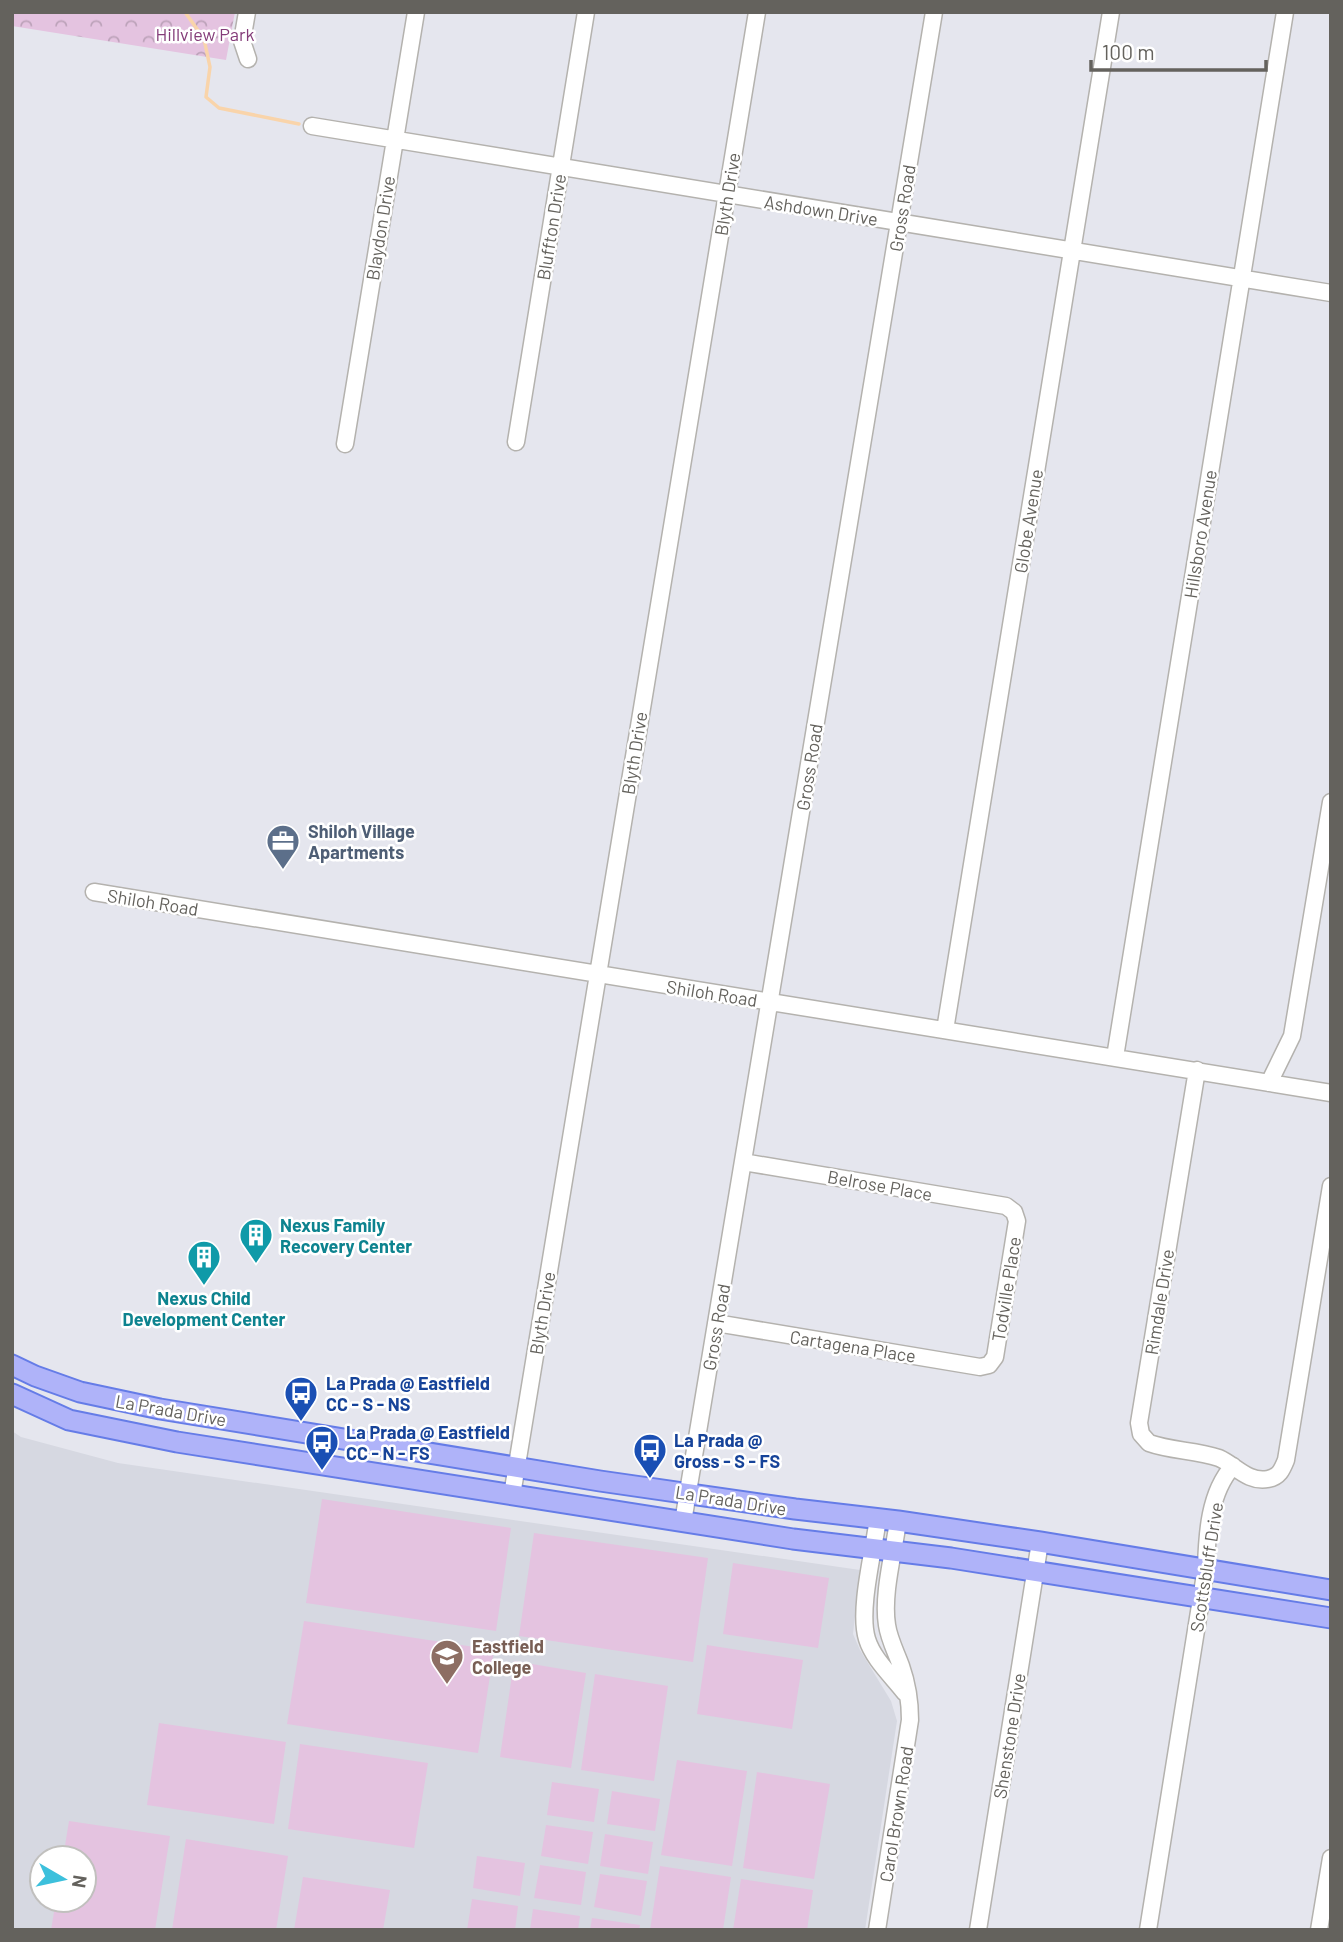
<svg xmlns="http://www.w3.org/2000/svg" width="1343" height="1942" font-family="Barlow,sans-serif">
	<style>
		.education { fill: #d6d8e1; fill-rule: evenodd }
		.forest { fill: url(#forest-crowns) }
		.pitch { fill: #e4c3e0 }
		.lines { fill: none; stroke-linecap: round; stroke-linejoin: round }
		.stream { stroke: #f9d4aa; stroke-width: 3.5 }
		.minor-casing { stroke: #b4b2ae; stroke-width: 19 }
		.major-casing { stroke: #657ce7; stroke-width: 23 }
		.minor { stroke: #fff; stroke-width: 16 }
		.major { stroke: #afb3f9; stroke-width: 19 }
		.labels { text-anchor: middle; dominant-baseline: central; stroke-width: 5; stroke-linejoin: round; paint-order: stroke }
		.park-label { font-size: 18px; fill: #843c79; stroke: #fff }
		.street-label { font-size: 18px; fill: #64625d; stroke: #fff }
		.service-label { font-size: 18px; font-weight: bold; fill: #4e5e75; stroke: #fff; text-anchor: start }
		.culture-label { font-size: 18px; font-weight: bold; fill: #0d838f; stroke: #fff; text-anchor: start }
		.transit-label { font-size: 18px; font-weight: bold; fill: #164399; stroke: #fff; text-anchor: start }
		.education-label { font-size: 18px; font-weight: bold; fill: #785e54; stroke: #fff; text-anchor: start }
	</style>
	<defs>
		<pattern id="forest-crowns" width="20" height="18" patternUnits="userSpaceOnUse" patternTransform="scale(1.75)"><rect width="20" height="18" fill="#e4c3e0"/><path d="M2 6a3 3 0 1 1 6 0M12 15a3 3 0 1 1 6 0" fill="none" stroke="#bca2b9"/></pattern>
	</defs>
	<rect width="100%" height="100%" fill="#e5e6ee"/>
	<path class="education" d="M 12,1431 L 21,1437 L 118,1463 L 860,1570 L 853,1634 L 860,1650 L 891,1701 L 897,1721 L 865,1930 L 12,1930 ZM 42,1858 L 84,1858 L 84,1900 L 42,1900 Z"/>
	<path class="forest" d="M 12,12 L 235,12 L 226,60 L 12,26 Z"/>
	<path class="pitch" d="M 322,1499 L 511,1528 L 496,1631 L 306,1603 Z
		M 534,1533 L 708,1558 L 693,1662 L 519,1636 Z
		M 733,1563 L 829,1578 L 818,1648 L 723,1634 Z
		M 304,1621 L 494,1650 L 478,1753 L 287,1724 Z
		M 707,1645 L 803,1660 L 792,1729 L 697,1714 Z
		M 514,1661 L 586,1673 L 571,1768 L 500,1757 Z
		M 595,1674 L 668,1686 L 654,1781 L 581,1770 Z
		M 159,1723 L 286,1742 L 274,1824 L 147,1805 Z
		M 300,1744 L 428,1763 L 414,1848 L 288,1829 Z
		M 677,1760 L 747,1771 L 732,1866 L 661,1855 Z
		M 757,1772 L 830,1784 L 814,1879 L 743,1868 Z
		M 552,1782 L 599,1789 L 594,1822 L 547,1815 Z
		M 612,1791 L 660,1799 L 655,1831 L 607,1824 Z
		M 69,1821 L 170,1836 L 155,1930 L 51,1930 L 56,1900 L 84,1900 L 84,1858 L 63,1858 Z
		M 546,1825 L 593,1832 L 588,1864 L 541,1856 Z
		M 605,1834 L 653,1842 L 648,1874 L 600,1866 Z
		M 186,1839 L 288,1856 L 276,1930 L 172,1930 Z
		M 477,1856 L 525,1863 L 520,1896 L 473,1888 Z
		M 540,1865 L 586,1872 L 581,1905 L 534,1898 Z
		M 660,1866 L 731,1877 L 723,1930 L 650,1930 Z
		M 600,1874 L 647,1881 L 641,1916 L 594,1907 Z
		M 303,1877 L 390,1890 L 383,1930 L 294,1930 Z
		M 741,1879 L 813,1890 L 807,1930 L 733,1930 Z
		M 472,1899 L 518,1906 L 515,1930 L 467,1930 Z
		M 533,1909 L 580,1916 L 578,1930 L 530,1930 Z
		M 592,1918 L 640,1925 L 639,1930 L 590,1930 Z"/>
	<g class="lines">
		<path class="stream" d="M 185,12 L 204,39 L 210,67 L 206,97 L 219,108 L 299,124"/>
		<defs>
			<path id="minor" d="M 247,12 L 242,41 L 248,59
				M 312,126 L 1331,293
				M 516,442 L 586,12
				M 345,444 L 416,12
				M 94,892 L 1331,1093
				M 945,1030 L 1111,12
				M 1115,1057 L 1285,12
				M 1197,1070 L 1139,1423 L 1141,1434 L 1149,1443 C 1171,1451 1196,1450 1219,1458 C 1235,1465 1248,1483 1268,1479 C 1279,1477 1282,1470 1286,1460 L 1331,1186
				M 1269,1083 L 1292,1036 L 1331,802
				M 716,1323 L 980,1367 L 989,1365 L 995,1357 L 1017,1221 L 1014,1212 L 1006,1206 L 743,1162
				M 512,1495 L 757,12
				M 878,1518 C 874,1550 858,1610 867,1639 C 873,1659 892,1676 905,1693
				M 683,1522 L 934,12
				M 877,1930 L 910,1720 C 910,1702 907,1683 901,1666 C 896,1652 889,1639 887,1625 C 882,1594 894,1552 898,1521
				M 978,1930 L 1040,1542
				M 1148,1930 L 1206,1568 C 1207,1534 1209,1493 1233,1466
				M 1319,1930 L 1331,1858"/>
			<path id="major" d="M 12,1365 L 35,1376 L 80,1392 L 160,1409 L 600,1481 L 795,1509 L 898,1521 L 1040,1542 L 1331,1590
				M 12,1394 L 69,1420 L 177,1442 L 793,1539 L 951,1558 L 1331,1618"/>
		</defs>
		<use href="#minor" class="minor-casing"/>
		<use href="#major" class="major-casing"/>
		<use href="#minor" class="minor"/>
		<use href="#major" class="major"/>
	</g>
	<defs>
		<symbol id="office-pin" viewBox="-11 -11 22 30"><path d="M0 17L-7.5 6A9.5 9.5 0 1 1 7.5 6Z" fill="#5c6f8a" stroke="#fff"/><path d="M-6-3h4V-5.5h4V-3h4V5H-6ZM-1-4.5V-3h2v-1.5ZM-6 0V1H6V0Z" fill="#fff"/></symbol>
		<symbol id="building-pin" viewBox="-11 -11 22 30"><path d="M0 17L-7.5 6A9.5 9.5 0 1 1 7.5 6Z" fill="#0f9aa8" stroke="#fff"/><path d="M-4-6H4V6H1V3H-1V6H-4ZM-2.5-4.3h1.7v1.8h-1.7ZM.8-4.3h1.7v1.8H.8ZM-2.5-1h1.7V.8h-1.7ZM.8-1h1.7V.8H.8Z" fill="#fff"/></symbol>
		<symbol id="bus-pin" viewBox="-11 -11 22 30"><path d="M0 17L-7.5 6A9.5 9.5 0 1 1 7.5 6Z" fill="#1a4fb4" stroke="#fff"/><path d="M-5-6H5V4H4V6H2V4H-2V6H-4V4H-5ZM-3.5-4V0h7V-4ZM-3.5 1.2v1.5H-2V1.2ZM2 1.2v1.5H3.5V1.2Z" fill="#fff"/></symbol>
		<symbol id="university-pin" viewBox="-11 -11 22 30"><path d="M0 17L-7.5 6A9.5 9.5 0 1 1 7.5 6Z" fill="#8d6e63" stroke="#fff"/><path d="M0-5L7-2L0 1L-7-2ZM-4 1L0 2.5L4 1V4Q0 6-4 4Z" fill="#fff"/></symbol>
	</defs>
	<g fill-rule="evenodd">
		<use href="#office-pin" x="264" y="822" width="38" height="52"/>
		<use href="#building-pin" x="237" y="1216" width="38" height="52"/>
		<use href="#building-pin" x="185" y="1238" width="38" height="52"/>
		<use href="#bus-pin" x="282" y="1374" width="38" height="52"/>
		<use href="#bus-pin" x="303" y="1423" width="38" height="52"/>
		<use href="#bus-pin" x="631" y="1431" width="38" height="52"/>
		<use href="#university-pin" x="428" y="1637" width="38" height="52"/>
	</g>
	<g class="labels">
		<g class="park-label">
			<text x="205" y="34">Hillview Park</text>
		</g>
		<g class="street-label">
			<text transform="translate(727 194) rotate(-81)">Blyth Drive</text>
			<text transform="translate(902 208) rotate(-81)">Gross Road</text>
			<text transform="translate(821 210) rotate(9)">Ashdown Drive</text>
			<text transform="translate(551 227) rotate(-81)">Bluffton Drive</text>
			<text transform="translate(380 228) rotate(-81)">Blaydon Drive</text>
			<text transform="translate(1028 521) rotate(-81)">Globe Avenue</text>
			<text transform="translate(1200 534) rotate(-81)">Hillsboro Avenue</text>
			<text transform="translate(634 753) rotate(-81)">Blyth Drive</text>
			<text transform="translate(809 767) rotate(-81)">Gross Road</text>
			<text transform="translate(153 902) rotate(9)">Shiloh Road</text>
			<text transform="translate(712 993) rotate(9)">Shiloh Road</text>
			<text transform="translate(880 1185) rotate(10)">Belrose Place</text>
			<text transform="translate(1006 1289) rotate(-81)">Todville Place</text>
			<text transform="translate(1159 1302) rotate(-81)">Rimdale Drive</text>
			<text transform="translate(542 1313) rotate(-81)">Blyth Drive</text>
			<text transform="translate(716 1327) rotate(-80)">Gross Road</text>
			<text transform="translate(853 1346) rotate(9)">Cartagena Place</text>
			<text transform="translate(171 1410) rotate(10)">La Prada Drive</text>
			<text transform="translate(731 1500) rotate(9)">La Prada Drive</text>
			<text transform="translate(1206 1567) rotate(-81)">Scottsbluff Drive</text>
			<text transform="translate(1009 1736) rotate(-81)">Shenstone Drive</text>
			<text transform="translate(896 1814) rotate(-81)">Carol Brown Road</text>
		</g>
		<g class="service-label">
			<text x="308" y="831">Shiloh Village<tspan x="308" dy="21">Apartments</tspan></text>
		</g>
		<g class="culture-label">
			<text x="280" y="1225">Nexus Family<tspan x="280" dy="21">Recovery Center</tspan></text>
			<text x="204" y="1298" text-anchor="middle">Nexus Child<tspan x="204" dy="21">Development Center</tspan></text>
		</g>
		<g class="transit-label">
			<text x="326" y="1383">La Prada @ Eastfield<tspan x="326" dy="21">CC - S - NS</tspan></text>
			<text x="346" y="1432">La Prada @ Eastfield<tspan x="346" dy="21">CC - N - FS</tspan></text>
			<text x="674" y="1440">La Prada @<tspan x="674" dy="21">Gross - S - FS</tspan></text>
		</g>
		<g class="education-label">
			<text x="472" y="1646">Eastfield<tspan x="472" dy="21">College</tspan></text>
		</g>
	</g>
	<rect width="1343" height="1942" fill="none" stroke="#64625d" stroke-width="28"/>
	<g transform="translate(63 1879) rotate(99)"><circle r="33" fill="#ffffff" stroke="#c1c0be" stroke-width="2"/>
	<path d="M0-5L12 26L0 18L-12 26Z" fill="#3cc0dc"/>
	<text y="-10" font-size="19" font-weight="bold" text-anchor="middle" fill="#64625d">N</text>
	</g>
	<path d="M1091 60v10h175v-10" fill="none" stroke="#64625d" stroke-width="3.5"/>
	<text x="1102" y="60" font-size="21" fill="#64625d" stroke="#ffffff" stroke-width="5" paint-order="stroke">100 m</text>
</svg>
